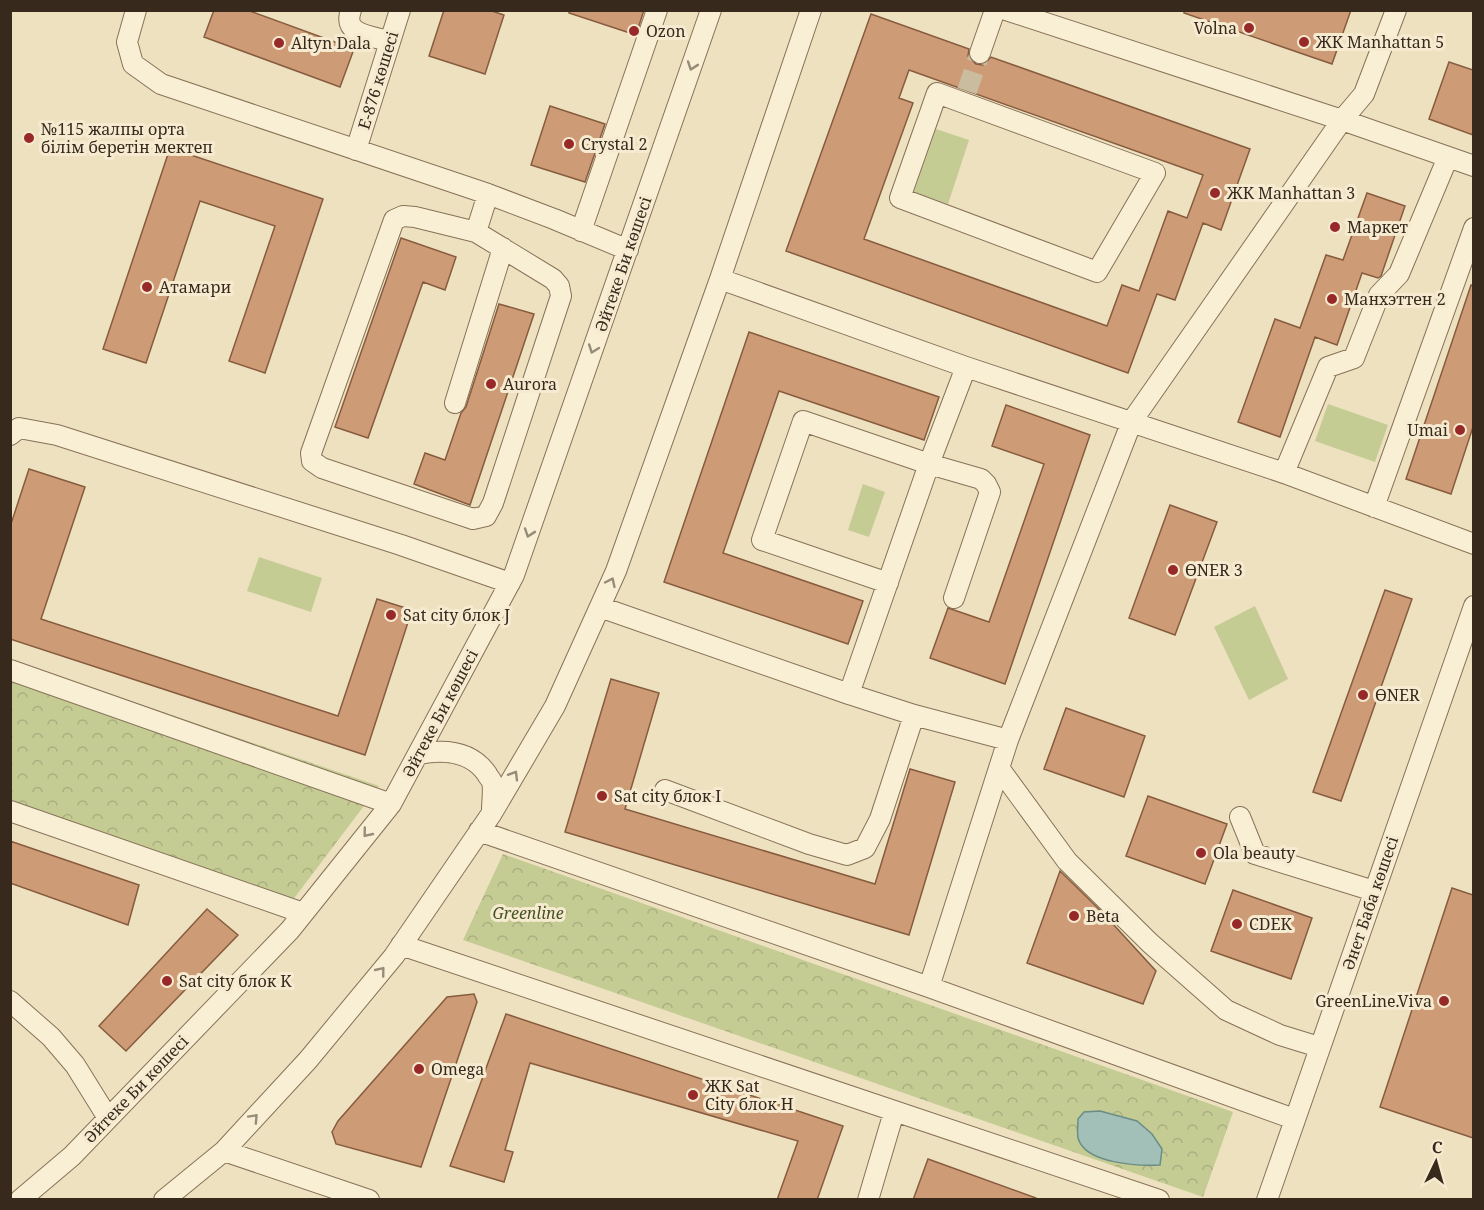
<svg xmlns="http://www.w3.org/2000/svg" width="1484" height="1210" font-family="'Noto Serif',serif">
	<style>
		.forest { fill: url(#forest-crowns) }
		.garden { fill: #c4cc94 }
		.water { fill: #a3c0b8; stroke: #6a8e86; stroke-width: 1.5 }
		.building { fill: #cd9c76; stroke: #875c3e; stroke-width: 1.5; fill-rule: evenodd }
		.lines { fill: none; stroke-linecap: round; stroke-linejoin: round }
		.minor-tunnel { stroke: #c9bc9f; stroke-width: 20; stroke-dasharray: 20 10; stroke-linecap: butt }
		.minor-casing { stroke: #877258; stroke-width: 22 }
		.minor { stroke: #f9efd4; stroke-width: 20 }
		.oneway { stroke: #988c78 }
		.poi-dot { fill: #972928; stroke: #f6ebd0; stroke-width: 2 }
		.labels { text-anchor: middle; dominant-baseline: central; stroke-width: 6; stroke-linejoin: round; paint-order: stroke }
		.poi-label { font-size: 16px; fill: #372a1d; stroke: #f6ebd0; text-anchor: start }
		.street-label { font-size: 16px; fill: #372a1d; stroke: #f6ebd0 }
		.park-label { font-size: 16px; font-style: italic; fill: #465423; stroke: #f6ebd0 }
	</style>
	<defs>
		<pattern id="forest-crowns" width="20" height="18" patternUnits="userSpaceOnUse" patternTransform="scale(1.5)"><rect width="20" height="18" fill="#c4cc94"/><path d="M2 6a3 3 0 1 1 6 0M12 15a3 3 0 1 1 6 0" fill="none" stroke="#a9af7f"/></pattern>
	</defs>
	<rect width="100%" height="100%" fill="#eee1c0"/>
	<path class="forest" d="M 11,660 L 379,786 L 283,913 L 11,820 Z
		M 503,854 L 1233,1112 L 1203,1197 L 463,940 Z"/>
	<path class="garden" d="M 936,129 L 969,140 L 948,204 L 914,192 Z
		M 1328,404 L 1388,425 L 1375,462 L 1315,441 Z
		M 863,484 L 885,492 L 869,537 L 848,530 Z
		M 259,557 L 322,578 L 311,612 L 247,591 Z
		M 1255,606 L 1288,679 L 1249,700 L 1214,627 Z"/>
	<path class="water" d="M 1100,1111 L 1137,1121 L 1152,1134 L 1162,1149 L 1160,1165 C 1139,1166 1085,1164 1078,1138 C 1077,1132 1078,1125 1078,1119 L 1084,1112 Z"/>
	<path class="building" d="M 214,10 L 247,10 L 354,49 L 340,87 L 204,37 Z
		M 444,10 L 489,10 L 504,15 L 485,74 L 429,56 Z
		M 569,10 L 644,10 L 636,35 L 569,13 Z
		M 1184,10 L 1351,10 L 1332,64 L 1184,13 Z
		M 871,14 L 969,49 L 968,56 L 976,64 L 983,65 L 991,57 L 1250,149 L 1221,230 L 1203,223 L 1175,300 L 1157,294 L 1128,373 L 786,251 ZM 909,70 L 1203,175 L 1187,218 L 1168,211 L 1139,291 L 1122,285 L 1107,326 L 864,239 L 913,103 L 899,98 Z
		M 1449,62 L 1473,70 L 1473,135 L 1429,119 Z
		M 550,106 L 605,124 L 585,182 L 531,165 Z
		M 170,148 L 323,199 L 265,373 L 229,361 L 275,226 L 200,201 L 146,363 L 103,349 Z
		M 1367,193 L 1405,206 L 1381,276 L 1378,278 L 1362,273 L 1337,345 L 1315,337 L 1280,437 L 1238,422 L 1275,319 L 1300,328 L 1326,255 L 1343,260 Z
		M 401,238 L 456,257 L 445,290 L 423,282 L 368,438 L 335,427 Z
		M 1471,285 L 1473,286 L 1473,427 L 1451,494 L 1406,479 Z
		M 499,304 L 534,314 L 470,505 L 414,484 L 425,453 L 445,460 L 461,413 L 466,407 Z
		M 749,332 L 939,397 L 924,440 L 779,391 L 723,553 L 863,601 L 848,644 L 664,582 Z
		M 1006,405 L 1090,435 L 1005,684 L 930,658 L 948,608 L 989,622 L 1044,464 L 992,446 Z
		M 29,469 L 85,487 L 41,619 L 338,716 L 377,599 L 412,610 L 365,755 L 10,639 L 10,527 Z
		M 1170,505 L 1217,522 L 1175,635 L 1129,618 Z
		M 1385,590 L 1412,599 L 1341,801 L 1313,792 Z
		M 611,679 L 659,693 L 625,809 L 875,884 L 910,769 L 955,782 L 909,935 L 565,832 Z
		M 1066,708 L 1145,736 L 1124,797 L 1044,769 Z
		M 1148,796 L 1227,824 L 1205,884 L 1126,856 Z
		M 10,841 L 139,885 L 128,925 L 10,883 Z
		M 1060,871 L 1101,911 L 1156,971 L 1143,1004 L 1027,963 Z
		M 1452,888 L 1473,895 L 1473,1138 L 1380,1107 Z
		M 1233,890 L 1312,918 L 1291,979 L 1211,951 Z
		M 207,909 L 238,935 L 126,1051 L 99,1026 Z
		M 474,994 L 477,1002 L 421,1167 L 336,1144 L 332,1132 L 338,1121 L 447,997 Z
		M 506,1014 L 843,1126 L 817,1200 L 777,1200 L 798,1141 L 530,1063 L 505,1150 L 513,1152 L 504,1182 L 450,1166 Z
		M 928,1159 L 1036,1198 L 1036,1200 L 913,1200 Z"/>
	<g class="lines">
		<path class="minor-tunnel" d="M 967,91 L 980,53"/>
		<defs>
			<path id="minor" d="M 136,10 L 127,42 L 133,64 L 161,84 L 488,194 L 554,219 L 628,250
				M 351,10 C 342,35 371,36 389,41
				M 1006,10 L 1342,120 L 1474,166
				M 980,53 L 995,10
				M 937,93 L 1155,173 L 1097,272 L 900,198 Z
				M 356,150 L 400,10
				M 403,216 L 415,217 L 476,232 L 553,279 L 559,286 L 561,296 L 493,503 L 486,516 L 473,519 L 322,468 L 312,461 L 311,453 L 394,220 Z
				M 581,231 L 657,10
				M 476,232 L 488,194
				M 720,279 L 966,367 L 1284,473 L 1474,544
				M 455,403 L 503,248
				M 10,435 L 19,428 L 57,435 L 401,545 L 510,583
				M 1284,473 L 1328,367 L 1354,358 L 1379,295 L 1399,274 L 1448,157
				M 1374,507 L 1474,228
				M 888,583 L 762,540 L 803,421 L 929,464 L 981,479 L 986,484 L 990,492 L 954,598
				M 600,607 L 849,694 L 929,464 L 966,367
				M 10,670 L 391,804
				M 849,694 L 914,715 L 1008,740
				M 419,754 C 445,749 471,751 487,774 C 488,777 491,779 492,782 C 494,789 492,802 492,810
				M 999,768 L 1067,861 L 1150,943 L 1226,1010 L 1280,1035 L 1319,1047
				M 665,790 L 809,844 L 847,855 L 865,848 L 880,819 L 914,715
				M 10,811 L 303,913
				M 1240,817 L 1255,854 L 1374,891
				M 479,831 L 929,987 L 1294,1119
				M 401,945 L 1159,1200
				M 929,987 L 1008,740 L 1132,421 L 1342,120 L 1364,94 L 1396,10
				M 10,1001 L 51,1037 L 75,1065 L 108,1118
				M 224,1151 L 369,1200
				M 20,1200 L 72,1156 L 290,930 L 391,804 L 514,575 L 711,10
				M 164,1200 L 224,1151 L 308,1060 L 394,956 L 492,813 L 555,706 L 616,571 L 720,279 L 811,10
				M 868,1200 L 894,1112
				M 1267,1200 L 1474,606"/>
		</defs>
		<use href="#minor" class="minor-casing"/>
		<use href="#minor" class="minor"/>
	</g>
	<defs><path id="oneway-chevron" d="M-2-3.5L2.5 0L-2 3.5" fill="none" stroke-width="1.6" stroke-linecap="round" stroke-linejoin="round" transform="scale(1.5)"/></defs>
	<g class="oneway">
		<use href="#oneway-chevron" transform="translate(692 66) rotate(109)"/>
		<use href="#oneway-chevron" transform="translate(593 349) rotate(110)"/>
		<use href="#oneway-chevron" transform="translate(529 533) rotate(109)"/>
		<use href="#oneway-chevron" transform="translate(611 582) rotate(-65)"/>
		<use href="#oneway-chevron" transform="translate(514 775) rotate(-59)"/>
		<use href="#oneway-chevron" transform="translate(367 833) rotate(129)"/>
		<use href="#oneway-chevron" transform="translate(381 971) rotate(-51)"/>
		<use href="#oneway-chevron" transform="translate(254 1118) rotate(-47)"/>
	</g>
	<g class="poi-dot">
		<circle cx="1249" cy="28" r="6"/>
		<circle cx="634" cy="31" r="6"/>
		<circle cx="1304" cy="42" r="6"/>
		<circle cx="279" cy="43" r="6"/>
		<circle cx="29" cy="138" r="6"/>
		<circle cx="569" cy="144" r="6"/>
		<circle cx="1215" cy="193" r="6"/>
		<circle cx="1335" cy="227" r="6"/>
		<circle cx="147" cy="287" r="6"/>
		<circle cx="1332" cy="299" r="6"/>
		<circle cx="491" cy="384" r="6"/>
		<circle cx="1460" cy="430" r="6"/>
		<circle cx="1173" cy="570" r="6"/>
		<circle cx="391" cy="615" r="6"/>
		<circle cx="1363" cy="695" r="6"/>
		<circle cx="602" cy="796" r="6"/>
		<circle cx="1201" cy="853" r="6"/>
		<circle cx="1074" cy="916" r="6"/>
		<circle cx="1237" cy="924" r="6"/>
		<circle cx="167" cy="981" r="6"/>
		<circle cx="1444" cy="1001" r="6"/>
		<circle cx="419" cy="1069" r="6"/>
		<circle cx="693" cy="1095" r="6"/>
	</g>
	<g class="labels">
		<g class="poi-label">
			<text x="1237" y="28" text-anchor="end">Volna</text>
			<text x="646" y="31">Ozon</text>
			<text x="1316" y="42">ЖК Manhattan 5</text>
			<text x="291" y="43">Altyn Dala</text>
			<text x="41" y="129">№115 жалпы орта<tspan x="41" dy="18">білім беретін мектеп</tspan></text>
			<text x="581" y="144">Crystal 2</text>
			<text x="1227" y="193">ЖК Manhattan 3</text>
			<text x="1347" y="227">Маркет</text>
			<text x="159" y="287">Атамари</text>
			<text x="1344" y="299">Манхэттен 2</text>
			<text x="503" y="384">Aurora</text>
			<text x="1448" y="430" text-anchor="end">Umai</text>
			<text x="1185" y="570">ӨNER 3</text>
			<text x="403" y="615">Sat city блок J</text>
			<text x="1375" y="695">ӨNER</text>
			<text x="614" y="796">Sat city блок I</text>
			<text x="1213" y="853">Ola beauty</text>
			<text x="1086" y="916">Beta</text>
			<text x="1249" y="924">CDEK</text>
			<text x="179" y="981">Sat city блок K</text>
			<text x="1432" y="1001" text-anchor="end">GreenLine.Viva</text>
			<text x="431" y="1069">Omega</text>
			<text x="705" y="1086">ЖК Sat<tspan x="705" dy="18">City блок H</tspan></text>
		</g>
		<g class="street-label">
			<text transform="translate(378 80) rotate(-73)">Е-876 көшесі</text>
			<text transform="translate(623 264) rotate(-71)">Әйтеке Би көшесі</text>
			<text transform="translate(440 713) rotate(-62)">Әйтеке Би көшесі</text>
			<text transform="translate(1370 903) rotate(-71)">Әнет Баба көшесі</text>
			<text transform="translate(136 1089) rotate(-46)">Әйтеке Би көшесі</text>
		</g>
		<g class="park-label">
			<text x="528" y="913">Greenline</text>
		</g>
	</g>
	<rect width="1484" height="1210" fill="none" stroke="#372a1d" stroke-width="24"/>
	<g transform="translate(1436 1162) rotate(5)" stroke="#f6ebd0" stroke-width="4.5" paint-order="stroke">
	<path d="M0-4.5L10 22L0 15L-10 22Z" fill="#372a1d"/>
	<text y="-9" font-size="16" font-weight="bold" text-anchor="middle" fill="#372a1d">С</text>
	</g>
</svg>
